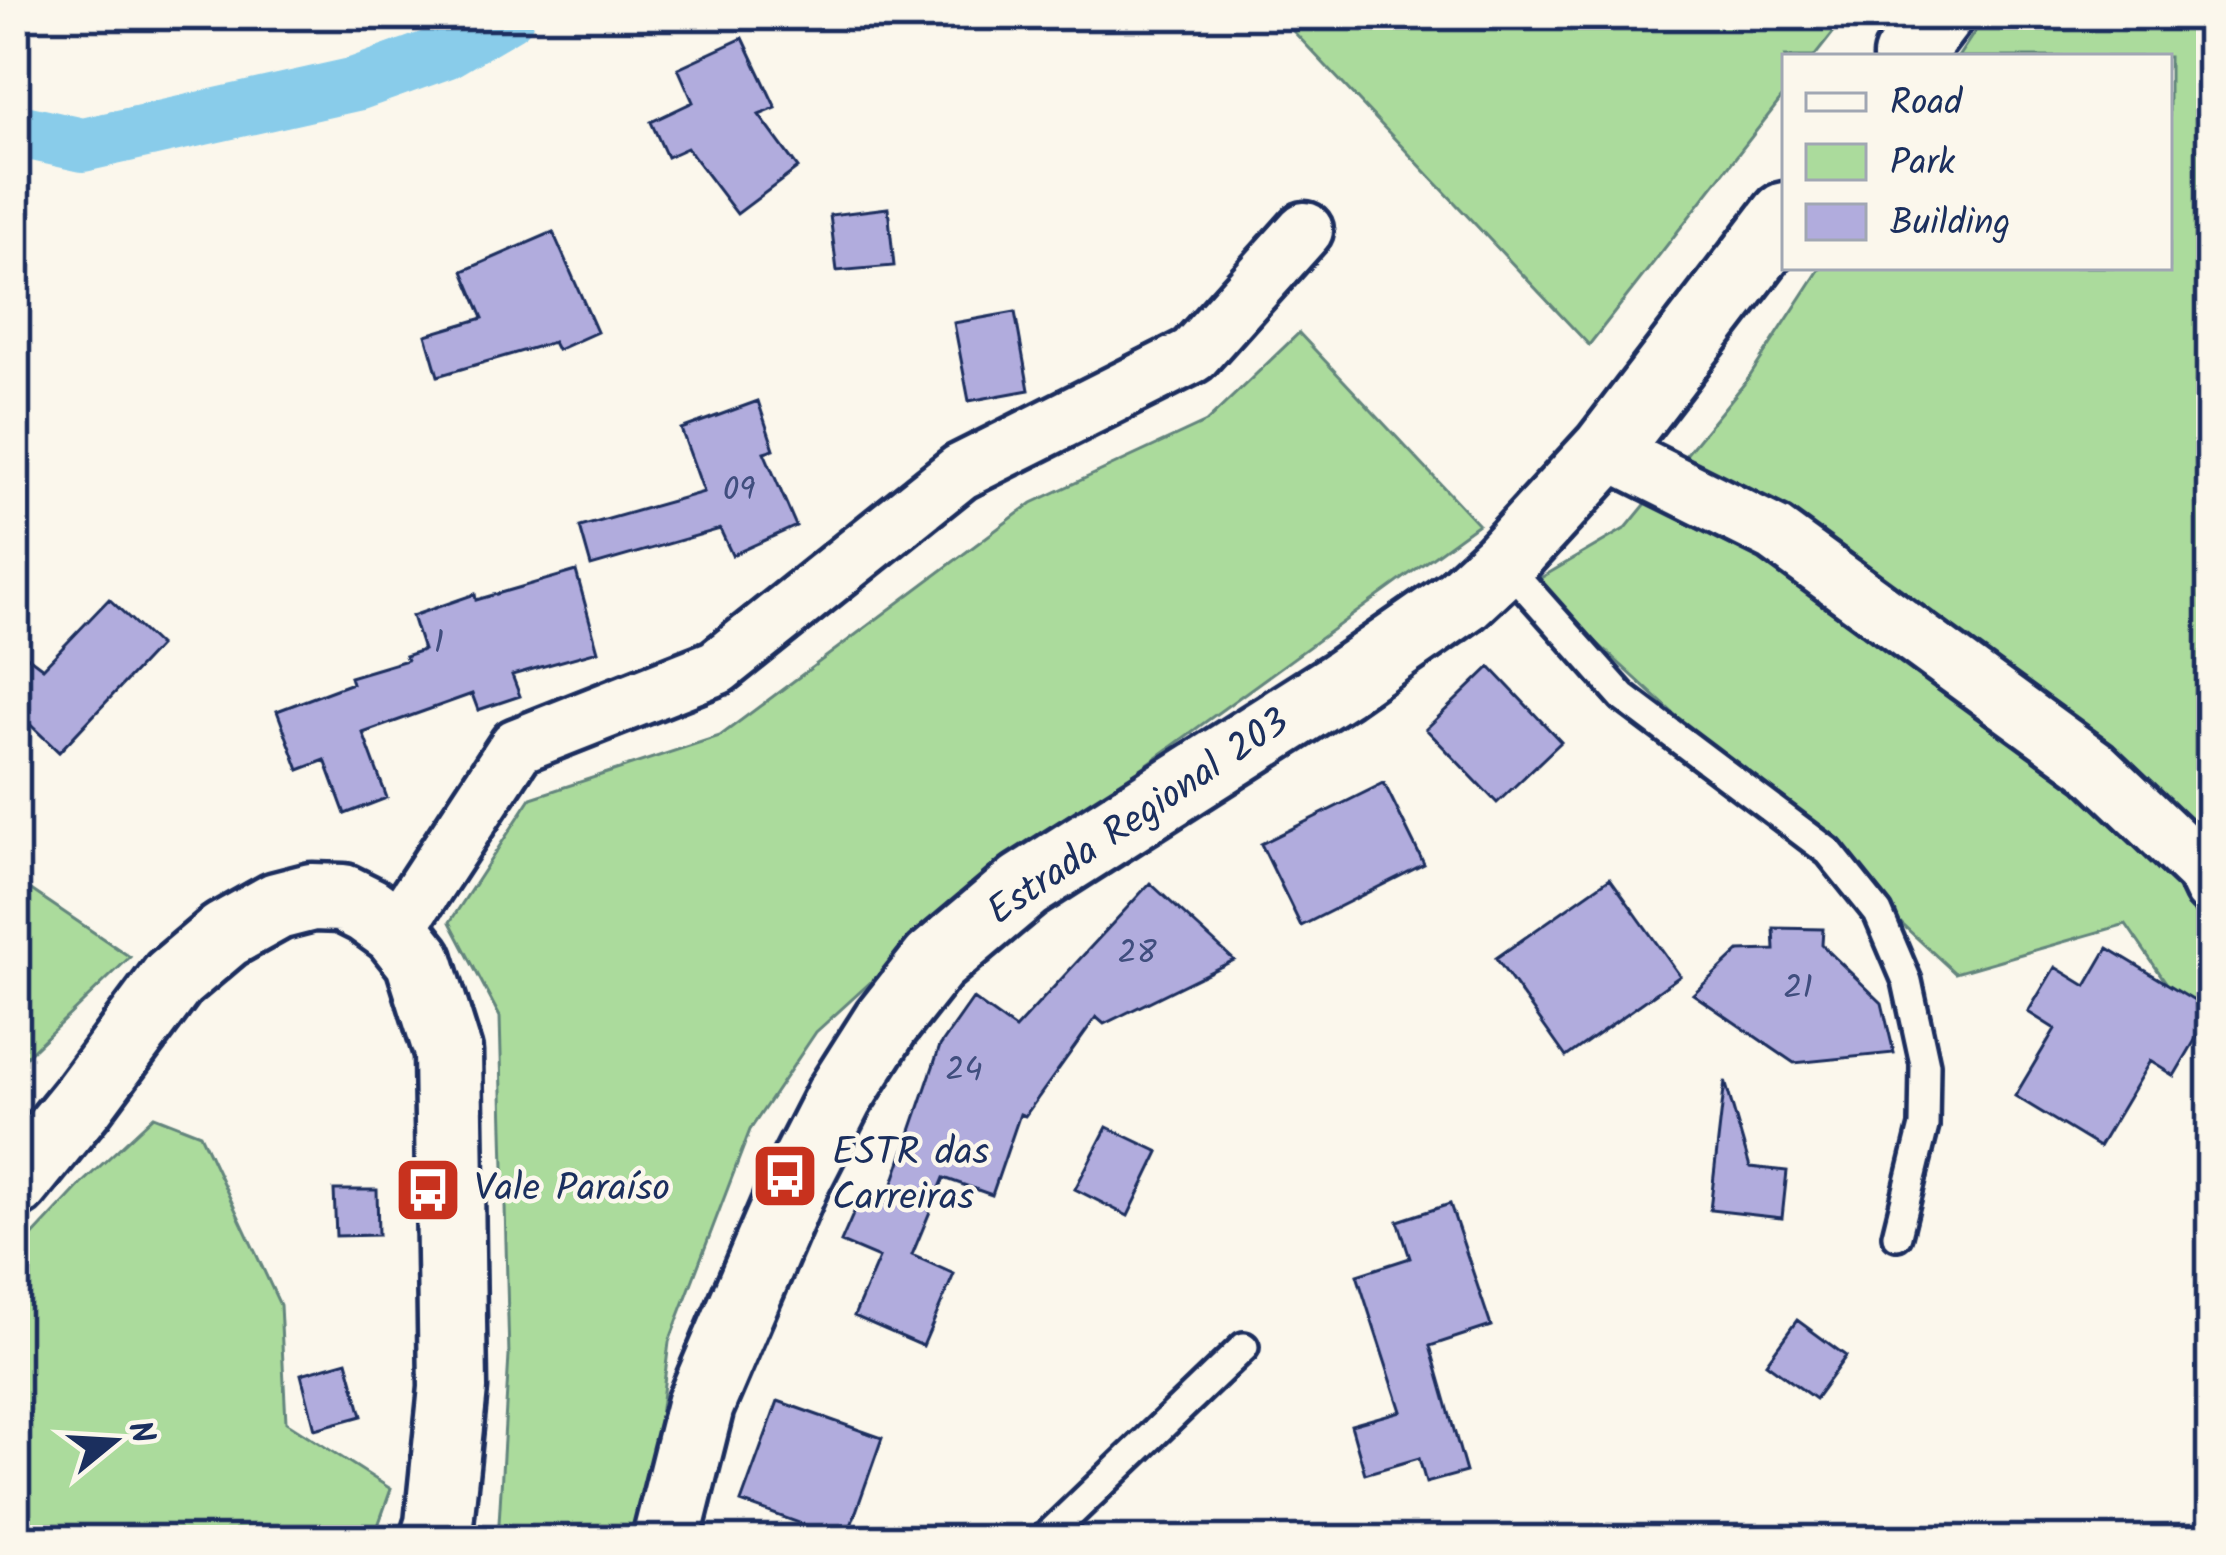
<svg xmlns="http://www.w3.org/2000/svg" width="2226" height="1555" font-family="Kalam,sans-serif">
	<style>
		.green { fill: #abdb9c; stroke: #63857d; stroke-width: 3 }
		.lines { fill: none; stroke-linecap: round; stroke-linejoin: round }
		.canal { stroke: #89ccea; stroke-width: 54 }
		.building { fill: #b1acdd; stroke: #1b2f5e; stroke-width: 3 }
		.lane-casing { stroke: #1b2f5e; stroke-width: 36 }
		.street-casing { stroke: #1b2f5e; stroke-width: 63 }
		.secondary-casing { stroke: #1b2f5e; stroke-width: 75 }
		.lane { stroke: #fbf7ec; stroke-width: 27 }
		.street { stroke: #fbf7ec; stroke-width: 54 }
		.secondary { stroke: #fbf7ec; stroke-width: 66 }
		.labels { text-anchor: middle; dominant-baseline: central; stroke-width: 9; stroke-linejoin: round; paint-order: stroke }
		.number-label { font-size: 33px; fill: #404e7e }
		.street-label { font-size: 39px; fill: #1b2f5e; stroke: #fbf7ec }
		.poi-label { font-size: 39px; fill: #1b2f5e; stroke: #fbf7ec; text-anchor: start }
	</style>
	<rect width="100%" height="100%" fill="#fbf7ec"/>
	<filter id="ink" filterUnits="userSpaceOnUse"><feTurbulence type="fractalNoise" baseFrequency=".00833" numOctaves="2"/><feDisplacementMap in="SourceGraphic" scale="24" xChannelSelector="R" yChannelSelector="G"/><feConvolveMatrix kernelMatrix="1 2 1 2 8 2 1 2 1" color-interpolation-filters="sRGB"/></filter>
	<g filter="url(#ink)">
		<path class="green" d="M 1278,15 L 1847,15 L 1814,57 L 1785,57 L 1785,94 L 1589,345 Z
			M 1986,15 L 2211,15 L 2211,1048 L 2126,924 L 1955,973 L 1532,583 L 1626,528 L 1748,379 L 1821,267 L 2169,267 L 2169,57 L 1958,57 Z
			M 1299,333 L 1478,524 L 963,898 L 816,1032 L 750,1130 L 669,1342 L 650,1499 L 640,1540 L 498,1540 L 509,1356 L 500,1017 L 450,922 L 531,798 L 720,736 L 1032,503 L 1206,422 Z
			M 15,879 L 130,957 L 15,1067 Z
			M 154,1116 L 200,1134 L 280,1305 L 286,1422 L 391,1489 L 373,1540 L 15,1540 L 15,1255 L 83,1182 Z"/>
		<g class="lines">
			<path class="canal" d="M 15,130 L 83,145 L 356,84 L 445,52 L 508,15"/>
		</g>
		<path class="building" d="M 743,38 L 776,108 L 759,115 L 798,168 L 737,214 L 687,148 L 667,157 L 651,122 L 693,102 L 678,68 Z
			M 888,208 L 894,266 L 837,271 L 830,215 Z
			M 553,232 L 597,332 L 557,350 L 553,342 L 438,376 L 426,335 L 483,318 L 463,271 Z
			M 1015,312 L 1029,390 L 969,401 L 954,323 Z
			M 758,401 L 774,449 L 764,452 L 796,526 L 732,555 L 720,529 L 591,566 L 580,527 L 704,492 L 681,429 Z
			M 576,571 L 598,651 L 512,675 L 520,696 L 478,710 L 472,694 L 363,733 L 387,798 L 345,814 L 325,760 L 299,770 L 277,711 L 352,683 L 350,677 L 407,660 L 405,656 L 423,650 L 412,616 L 475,594 L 476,600 Z
			M 109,599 L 159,646 L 59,752 L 15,710 L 15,647 L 43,668 Z
			M 1490,667 L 1561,742 L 1497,803 L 1426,729 Z
			M 1384,783 L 1424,864 L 1301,926 L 1261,844 Z
			M 1610,878 L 1680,976 L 1566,1057 L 1496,958 Z
			M 1150,883 L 1234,960 L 1104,1024 L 1096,1017 L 1025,1116 L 1020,1114 L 992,1195 L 944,1178 L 912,1255 L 954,1274 L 923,1346 L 854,1316 L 879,1258 L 841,1242 L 862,1194 L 886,1204 L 940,1046 L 973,999 L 1015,1029 Z
			M 1774,928 L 1823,929 L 1822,945 L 1882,1003 L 1894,1053 L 1794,1063 L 1693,994 L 1739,951 L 1775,950 Z
			M 2108,948 L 2211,1010 L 2211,1013 L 2174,1076 L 2150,1061 L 2099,1147 L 2015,1096 L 2055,1029 L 2028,1012 L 2055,967 L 2086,986 Z
			M 1725,1081 L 1750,1167 L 1787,1171 L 1782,1218 L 1710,1210 Z
			M 1107,1127 L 1159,1152 L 1128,1216 L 1075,1189 Z
			M 334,1190 L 377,1190 L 378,1235 L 336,1236 Z
			M 1450,1204 L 1491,1326 L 1430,1346 L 1466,1472 L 1426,1483 L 1419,1458 L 1365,1474 L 1351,1425 L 1401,1411 L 1357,1275 L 1410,1258 L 1398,1221 Z
			M 1797,1320 L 1846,1356 L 1815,1399 L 1766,1363 Z
			M 347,1361 L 362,1416 L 315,1429 L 301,1374 Z
			M 778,1401 L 882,1438 L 846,1540 L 741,1502 Z"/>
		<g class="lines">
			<defs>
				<path id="lane" d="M 1503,562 L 1623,697 L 1829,852 L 1878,913 L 1907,981 L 1925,1064 L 1924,1126 L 1897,1235
					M 1043,1540 L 1244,1347"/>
				<path id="street" d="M 1606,450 L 1775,534 L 2094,767 L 2203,871 L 2211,888
					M 396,931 L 517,746 L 717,667 L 960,472 L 1193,355 L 1305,230"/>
				<path id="secondary" d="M 1907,57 L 1939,15
					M 15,1184 L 81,1103 L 173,979 L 225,935 L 277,906 L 312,897 L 343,898 L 367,910 L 396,931 L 419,960 L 448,1052 L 453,1388 L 439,1524 L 434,1540
					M 666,1540 L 700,1405 L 796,1181 L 839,1097 L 886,1023 L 934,962 L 1024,886 L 1340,685 L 1462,600 L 1503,562 L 1606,450 L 1785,216"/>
			</defs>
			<use href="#lane" class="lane-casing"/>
			<use href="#street" class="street-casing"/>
			<use href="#secondary" class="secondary-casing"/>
			<use href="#lane" class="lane"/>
			<use href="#street" class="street"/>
			<use href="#secondary" class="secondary"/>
		</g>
	</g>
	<defs>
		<symbol id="bus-square" viewBox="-11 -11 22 22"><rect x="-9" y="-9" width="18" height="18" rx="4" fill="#c8321e" stroke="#fbf7ec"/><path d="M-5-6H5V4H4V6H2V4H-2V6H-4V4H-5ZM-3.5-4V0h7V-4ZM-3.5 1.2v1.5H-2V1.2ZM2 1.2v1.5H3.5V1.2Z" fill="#fff"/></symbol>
	</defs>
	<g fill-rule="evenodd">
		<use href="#bus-square" x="747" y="1138" width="76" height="76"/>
		<use href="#bus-square" x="390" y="1152" width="76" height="76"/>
	</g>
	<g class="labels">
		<g class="number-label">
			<text x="739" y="491">09</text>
			<text x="439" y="644">1</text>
			<text x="1137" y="954">28</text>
			<text x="1798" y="989">21</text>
			<text x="964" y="1071">24</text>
		</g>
		<g class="street-label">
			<text transform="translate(1139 818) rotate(-34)">Estrada Regional 203</text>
		</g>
		<g class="poi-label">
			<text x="832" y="1154">ESTR das<tspan x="832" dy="45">Carreiras</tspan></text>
			<text x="474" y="1190">Vale Paraíso</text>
		</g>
	</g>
	<rect width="2226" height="1555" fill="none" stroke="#fbf7ec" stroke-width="60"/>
	<rect x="30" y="30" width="2166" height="1495" fill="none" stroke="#1b2f5e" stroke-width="4.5" filter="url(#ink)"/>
	<rect x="1782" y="54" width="390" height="216" fill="#fbf7ec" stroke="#a1a7b3" stroke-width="3"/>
	<rect x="1806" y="93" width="60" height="18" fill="#fbf7ec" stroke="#a1a7b3" stroke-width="3"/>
	<text x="1890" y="114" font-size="36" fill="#1b2f5e">Road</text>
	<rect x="1806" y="144" width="60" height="36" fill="#abdb9c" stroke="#a1a7b3" stroke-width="3"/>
	<text x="1890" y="174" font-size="36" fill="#1b2f5e">Park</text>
	<rect x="1806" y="204" width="60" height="36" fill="#b1acdd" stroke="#a1a7b3" stroke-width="3"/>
	<text x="1890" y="234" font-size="36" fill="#1b2f5e">Building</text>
	<g transform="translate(114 1441) rotate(72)" stroke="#fbf7ec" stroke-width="9" paint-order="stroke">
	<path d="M0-9L21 45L0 30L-21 45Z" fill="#1b2f5e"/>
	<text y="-18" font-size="33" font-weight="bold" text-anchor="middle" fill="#1b2f5e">N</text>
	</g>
</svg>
